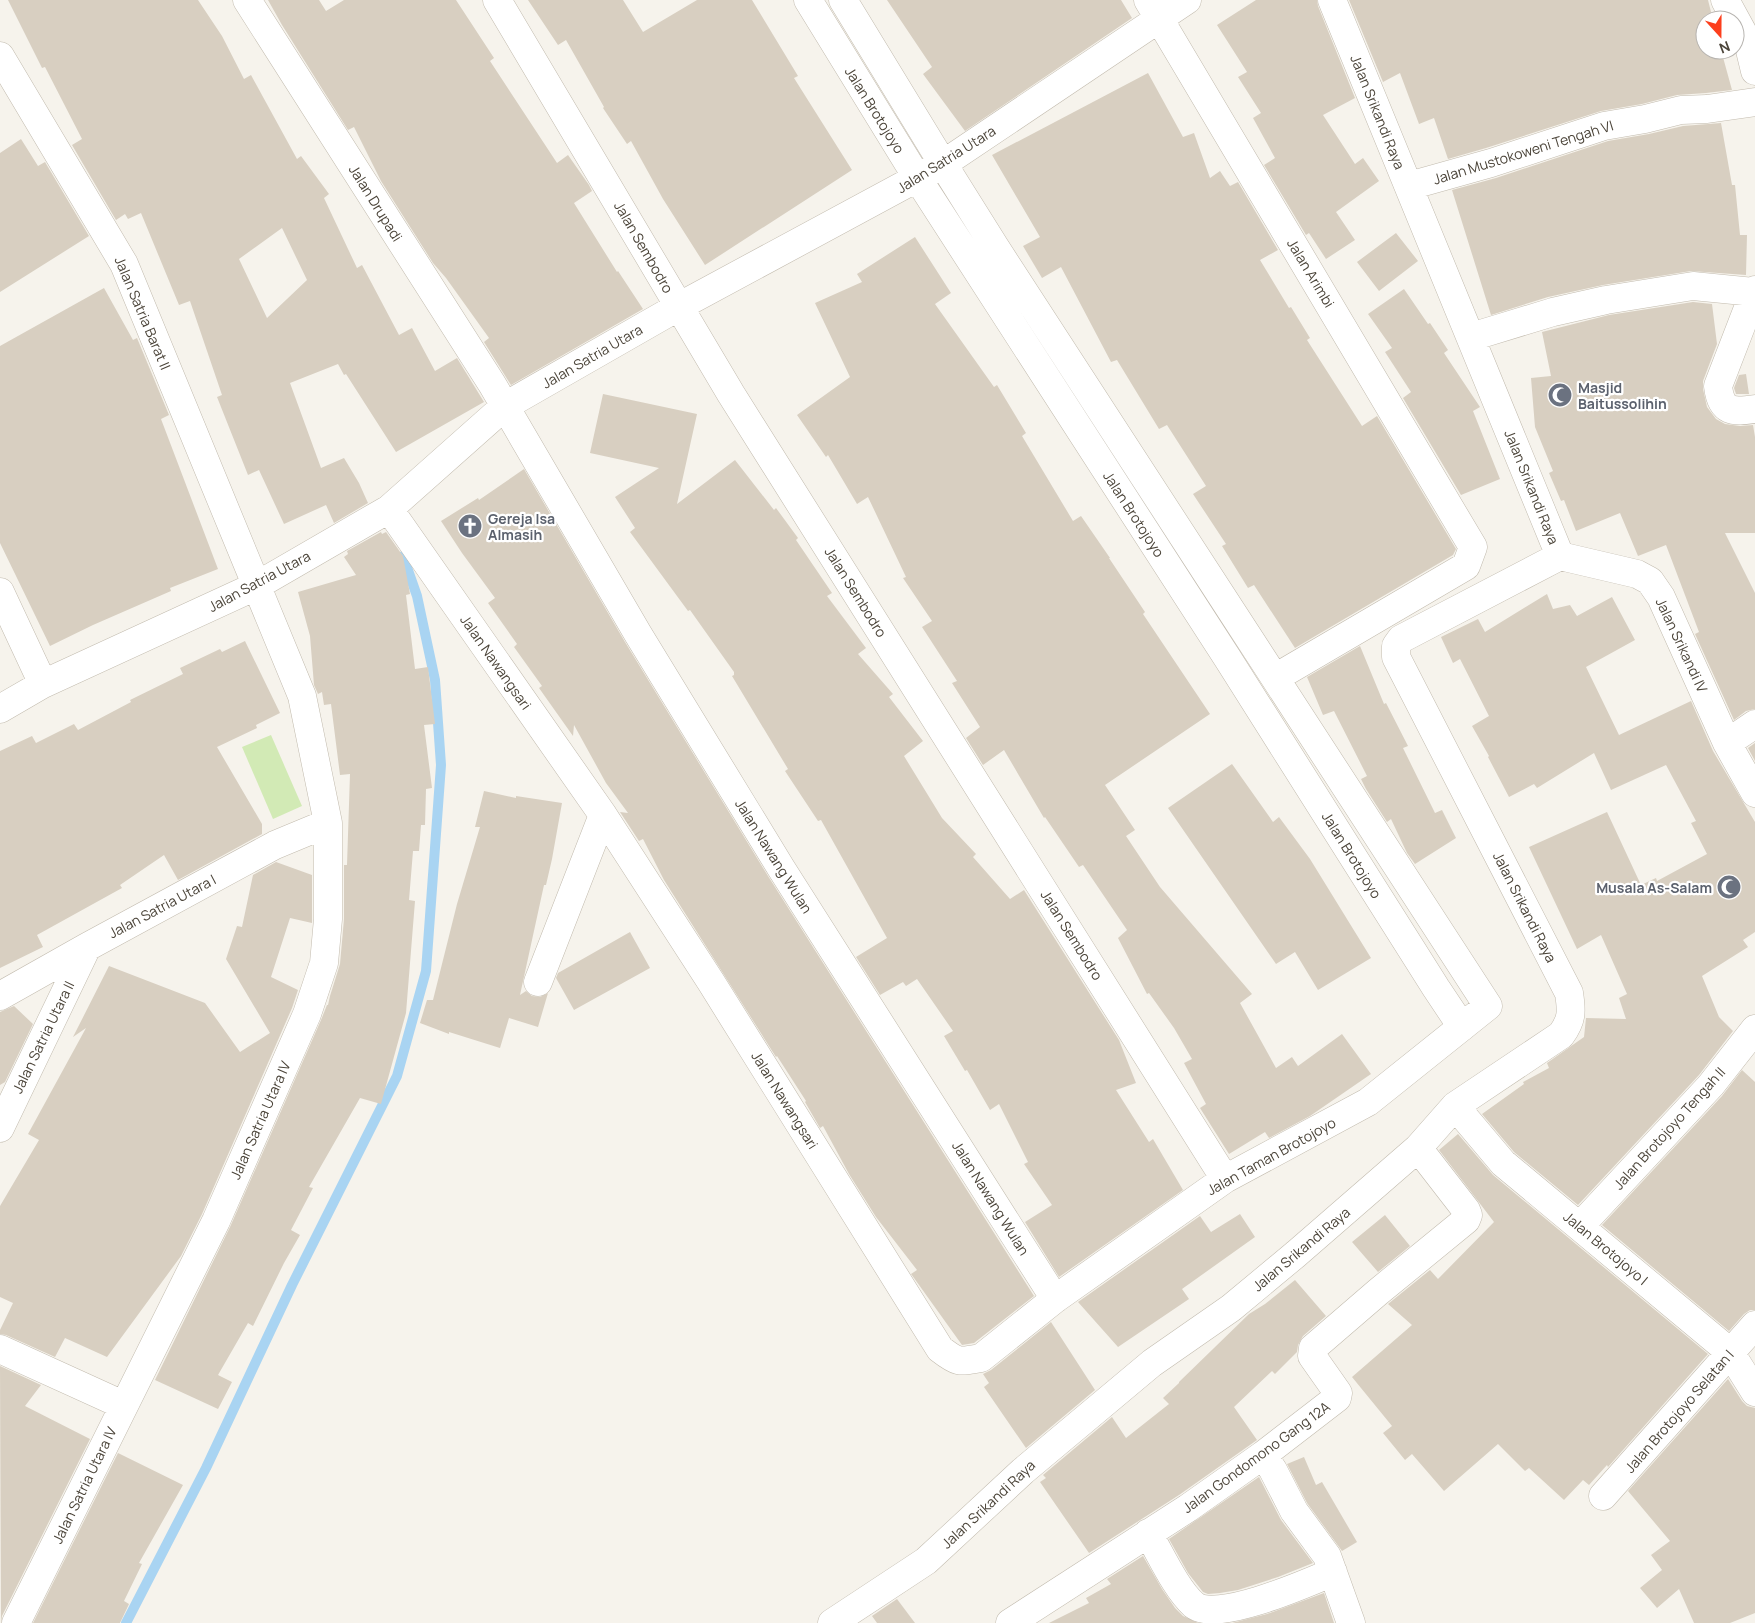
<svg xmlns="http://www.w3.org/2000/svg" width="1755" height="1623" font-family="Manrope,sans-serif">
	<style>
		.green { fill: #d2eab5 }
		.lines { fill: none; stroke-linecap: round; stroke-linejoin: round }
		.stream { stroke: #a9d4f2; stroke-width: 10 }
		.building { fill: #d8cfc1; fill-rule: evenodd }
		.street-casing { stroke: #c2bbae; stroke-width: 29 }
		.street { stroke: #fff; stroke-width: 28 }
		.labels { text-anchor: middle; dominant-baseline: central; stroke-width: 4.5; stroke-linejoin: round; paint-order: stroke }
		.street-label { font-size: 14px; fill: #4b4439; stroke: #fff }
		.worship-label { font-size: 14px; font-weight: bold; fill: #5b616d; stroke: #fff; text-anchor: start }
	</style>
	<rect width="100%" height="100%" fill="#f6f3ec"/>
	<path class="green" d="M 271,735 L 302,806 L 273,819 L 242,747 Z"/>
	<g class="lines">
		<path class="stream" d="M 126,1623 L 206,1468 L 292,1285 L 397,1076 L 426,971 L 441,765 L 435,680 L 417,596 L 403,556"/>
	</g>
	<path class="building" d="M 8,0 L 198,0 L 222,36 L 244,79 L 251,75 L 297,159 L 301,156 L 329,194 L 324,198 L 357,268 L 362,265 L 399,335 L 412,328 L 435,371 L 457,358 L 484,402 L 396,452 L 346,374 L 344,375 L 338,364 L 290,383 L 321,468 L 344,458 L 359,483 L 368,503 L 334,523 L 326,505 L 284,524 L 259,470 L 248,475 L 217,397 L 222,395 L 190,301 L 179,305 L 141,213 L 128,219 L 125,214 L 116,220 L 72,145 L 82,139 L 45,67 L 42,68 ZM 282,228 L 307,280 L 267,318 L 239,259 Z
		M 268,0 L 319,0 L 326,11 L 344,0 L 456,0 L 494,58 L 490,61 L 557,163 L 568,155 L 589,185 L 592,191 L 574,203 L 617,272 L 618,271 L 643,309 L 511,385 L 484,342 L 489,338 L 446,278 L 433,263 L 381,181 L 354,127 L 348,130 L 282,25 Z
		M 528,0 L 623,0 L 643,32 L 697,0 L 752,0 L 798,76 L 794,78 L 852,170 L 705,265 L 663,199 L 631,141 L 627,144 L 603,108 L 604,107 L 566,40 L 558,45 Z
		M 887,0 L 1121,0 L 1132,18 L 965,131 L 923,74 L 932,67 Z
		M 1256,0 L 1317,0 L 1318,6 L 1355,98 L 1323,115 L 1355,164 L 1363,158 L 1379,181 L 1336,212 L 1355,240 L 1326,259 L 1309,233 L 1306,235 L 1264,165 L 1275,158 L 1253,118 L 1261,113 L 1238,77 L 1247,72 L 1217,25 Z
		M 1349,0 L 1708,0 L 1713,20 L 1705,20 L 1705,50 L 1721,50 L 1732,90 L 1706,93 L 1677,95 L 1642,104 L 1601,111 L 1486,148 L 1448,159 L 1434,118 L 1419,124 L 1400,73 L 1383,82 Z
		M 1148,73 L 1183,137 L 1194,133 L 1210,178 L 1220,171 L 1230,186 L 1238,182 L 1278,250 L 1260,260 L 1289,308 L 1291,307 L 1310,338 L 1307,340 L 1362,426 L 1377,416 L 1456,549 L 1453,555 L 1295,648 L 1254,585 L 1248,588 L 1222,546 L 1226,544 L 1193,494 L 1206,486 L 1167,425 L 1159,429 L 1117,360 L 1111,362 L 1061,267 L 1042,278 L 1023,246 L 1040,237 L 992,155 Z
		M 1721,123 L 1732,185 L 1735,185 L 1740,235 L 1747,235 L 1746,275 L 1691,271 L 1603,285 L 1548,297 L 1491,315 L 1452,190 L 1496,178 L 1608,141 L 1649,134 L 1683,126 Z
		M 21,139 L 38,166 L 45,162 L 89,236 L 0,292 L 0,153 Z
		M 1396,233 L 1418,261 L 1379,291 L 1357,262 Z
		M 915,237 L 951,293 L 935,304 L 994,387 L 997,385 L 1026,433 L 1022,436 L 1073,521 L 1081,516 L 1110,558 L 1109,558 L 1145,612 L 1143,614 L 1210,714 L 1105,785 L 1135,830 L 1126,836 L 1160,887 L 1252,994 L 1240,1003 L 1276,1068 L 1292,1057 L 1298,1066 L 1342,1034 L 1371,1074 L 1310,1116 L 1269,1138 L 1265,1132 L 1229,1154 L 1200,1108 L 1206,1104 L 1184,1063 L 1192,1059 L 1174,1028 L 1149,993 L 1147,994 L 1118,938 L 1127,930 L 1083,865 L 1079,867 L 1045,817 L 1044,818 L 1004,750 L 983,765 L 966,738 L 980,727 L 952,683 L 957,681 L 922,627 L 932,621 L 903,578 L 906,577 L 868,497 L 857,504 L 828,455 L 826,457 L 797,415 L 850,377 L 815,303 L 862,282 L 857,274 Z
		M 104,288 L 133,340 L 137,338 L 169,415 L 161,419 L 218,569 L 170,588 L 171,591 L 93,625 L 50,646 L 0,543 L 0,346 Z
		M 1404,289 L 1428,324 L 1430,323 L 1448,350 L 1444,353 L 1480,407 L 1473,411 L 1500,479 L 1461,495 L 1403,398 L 1411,392 L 1385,352 L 1392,348 L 1368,314 Z
		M 1693,302 L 1712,304 L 1717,344 L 1703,381 L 1703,389 L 1707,407 L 1716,419 L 1725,424 L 1740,426 L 1753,425 L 1755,437 L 1755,533 L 1725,533 L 1755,593 L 1755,709 L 1746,711 L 1734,720 L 1695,634 L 1699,632 L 1666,545 L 1638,556 L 1620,513 L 1576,531 L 1564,500 L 1561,501 L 1549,473 L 1553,471 L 1535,427 L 1531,378 L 1551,376 L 1542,332 L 1609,315 Z
		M 1746,374 L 1749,394 L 1736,394 L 1734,388 L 1739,375 Z
		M 603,394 L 697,414 L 677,504 L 735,460 L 774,510 L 776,508 L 798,538 L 796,540 L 832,593 L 827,596 L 866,648 L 858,654 L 893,694 L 889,697 L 923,741 L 904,756 L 942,818 L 976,854 L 973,857 L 1010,899 L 1024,890 L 1119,1040 L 1136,1083 L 1116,1090 L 1149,1142 L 1153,1139 L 1183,1190 L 1059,1277 L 1025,1222 L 1052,1205 L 1024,1164 L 1028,1162 L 999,1104 L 990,1110 L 967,1070 L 965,1071 L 944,1036 L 953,1031 L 917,979 L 906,986 L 903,982 L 880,995 L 856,957 L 887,938 L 821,820 L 818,821 L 785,771 L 788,769 L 732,676 L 734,675 L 734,672 L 690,610 L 688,611 L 630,532 L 635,528 L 615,497 L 659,468 L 590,453 Z
		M 524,469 L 625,642 L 768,876 L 1034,1296 L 974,1343 L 962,1345 L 914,1278 L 911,1274 L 917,1270 L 876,1217 L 849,1174 L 823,1126 L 820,1128 L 805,1102 L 806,1101 L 777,1056 L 776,1057 L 664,880 L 643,839 L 639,841 L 620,812 L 628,813 L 606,783 L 574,725 L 573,736 L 539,688 L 542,686 L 514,647 L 517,644 L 488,603 L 495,598 L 462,553 L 441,521 L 478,498 L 479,500 Z
		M 381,532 L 382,534 L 386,532 L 403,556 L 410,594 L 406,595 L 415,669 L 428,667 L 435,724 L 424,725 L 432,788 L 426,789 L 425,825 L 421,825 L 419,851 L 413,851 L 409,900 L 415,901 L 406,1013 L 381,1104 L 360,1098 L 309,1187 L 313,1188 L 291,1230 L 300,1235 L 284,1263 L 253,1326 L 248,1323 L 218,1375 L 232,1382 L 218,1409 L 155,1380 L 230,1227 L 321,1020 L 327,1005 L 328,1005 L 330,996 L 340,964 L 344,919 L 344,865 L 347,865 L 350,774 L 340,775 L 331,704 L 324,705 L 322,692 L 318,694 L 314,685 L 310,636 L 298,592 L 356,575 L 344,557 L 348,554 L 347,551 Z
		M 1547,594 L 1553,609 L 1570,605 L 1577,616 L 1612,597 L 1635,640 L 1586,667 L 1619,735 L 1691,701 L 1713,751 L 1755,822 L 1755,932 L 1743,940 L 1748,947 L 1702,976 L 1719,1017 L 1733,1031 L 1699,1075 L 1578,1205 L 1514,1152 L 1482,1114 L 1524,1084 L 1523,1082 L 1549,1068 L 1547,1063 L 1584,1037 L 1586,1018 L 1626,1019 L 1619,998 L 1627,994 L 1601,935 L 1577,949 L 1529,847 L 1607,812 L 1641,885 L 1656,878 L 1657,881 L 1707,854 L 1691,823 L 1696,821 L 1666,765 L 1611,790 L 1594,753 L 1537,788 L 1534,784 L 1509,797 L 1488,757 L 1489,756 L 1472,726 L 1489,716 L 1460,659 L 1453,663 L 1441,637 L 1478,619 L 1485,632 Z
		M 245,641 L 280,713 L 256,725 L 257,728 L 217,747 L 262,824 L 262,834 L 178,880 L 164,855 L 120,885 L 122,888 L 37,935 L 43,947 L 0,968 L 0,751 L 32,736 L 36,743 L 74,724 L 78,730 L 131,702 L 130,700 L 183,674 L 180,668 L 220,649 L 222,652 Z
		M 1360,646 L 1384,704 L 1386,703 L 1408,746 L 1403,748 L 1435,813 L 1442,810 L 1456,838 L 1415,864 L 1407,853 L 1391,819 L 1387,822 L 1366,789 L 1361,779 L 1367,776 L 1334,711 L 1323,715 L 1307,677 Z
		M 1755,743 L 1755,761 L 1748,748 Z
		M 1232,764 L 1273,822 L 1279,817 L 1310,859 L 1371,958 L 1318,990 L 1295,952 L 1276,964 L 1168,808 Z
		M 484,791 L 516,798 L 516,796 L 562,803 L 552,859 L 546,885 L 544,885 L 520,995 L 526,991 L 532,996 L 540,997 L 548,993 L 538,1027 L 509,1018 L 500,1048 L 449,1032 L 449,1034 L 420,1023 L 427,1000 L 433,1000 L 457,904 L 480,827 L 475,827 Z
		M 276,862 L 312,875 L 312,923 L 290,918 L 271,977 L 298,990 L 292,1008 L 202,1214 L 181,1256 L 107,1357 L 65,1338 L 55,1357 L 6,1335 L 0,1334 L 0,1330 L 13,1303 L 0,1297 L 0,1206 L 39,1140 L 28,1134 L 86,1028 L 73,1037 L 109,966 L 205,1003 L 240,1052 L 270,1033 L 226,959 L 237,926 L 242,927 L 253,875 Z
		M 630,932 L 650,968 L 574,1010 L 556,978 L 558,973 Z
		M 14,1006 L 33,1024 L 5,1082 L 0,1085 L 0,1012 Z
		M 1742,1070 L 1755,1082 L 1755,1310 L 1750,1310 L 1744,1314 L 1729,1331 L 1602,1225 L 1722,1096 Z
		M 1458,1134 L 1493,1175 L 1708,1354 L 1608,1467 L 1607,1465 L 1589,1485 L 1583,1480 L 1564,1500 L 1529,1468 L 1525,1471 L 1498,1444 L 1444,1491 L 1412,1454 L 1405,1460 L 1383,1433 L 1392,1426 L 1352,1377 L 1412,1325 L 1388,1304 L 1430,1270 L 1438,1279 L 1494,1222 L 1439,1150 Z
		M 1240,1214 L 1255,1237 L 1182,1289 L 1189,1299 L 1118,1347 L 1078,1302 L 1200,1216 L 1211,1232 Z
		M 1385,1215 L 1410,1246 L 1378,1272 L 1352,1242 Z
		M 1295,1280 L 1326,1316 L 1303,1336 L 1298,1345 L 1297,1352 L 1275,1374 L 1272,1371 L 1234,1407 L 1257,1440 L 1179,1495 L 1089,1553 L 1040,1482 L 1046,1478 L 1043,1475 L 1112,1417 L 1126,1438 L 1169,1404 L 1163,1398 L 1179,1383 L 1179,1382 L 1249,1314 L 1265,1304 Z
		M 1051,1322 L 1095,1390 L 1026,1448 L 984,1387 L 989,1383 L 983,1374 L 991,1370 Z
		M 0,1366 L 41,1385 L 25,1406 L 90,1439 L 2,1616 L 1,1623 Z
		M 1728,1379 L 1742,1401 L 1747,1406 L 1755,1408 L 1755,1613 L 1730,1623 L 1694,1623 L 1679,1589 L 1657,1608 L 1640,1588 L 1662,1570 L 1651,1555 L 1670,1541 L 1628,1491 Z
		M 118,1453 L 183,1485 L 139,1563 L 142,1564 L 124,1601 L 129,1604 L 120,1623 L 33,1623 Z
		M 1304,1457 L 1316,1485 L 1322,1482 L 1357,1542 L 1342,1551 L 1307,1503 L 1287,1464 Z
		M 1259,1477 L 1281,1520 L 1313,1563 L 1278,1577 L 1238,1590 L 1220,1593 L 1208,1594 L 1203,1592 L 1188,1573 L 1169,1539 Z
		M 1143,1556 L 1162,1589 L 1175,1608 L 1183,1616 L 1198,1623 L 1049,1623 L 1089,1603 L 1086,1598 L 1111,1584 L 1107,1579 Z
		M 1324,1593 L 1334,1623 L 1232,1623 L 1267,1614 Z
		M 897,1599 L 915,1623 L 877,1623 L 872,1616 Z"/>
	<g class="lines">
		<defs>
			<path id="street" d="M 247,0 L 492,384 L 638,634 L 781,868 L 1055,1299
				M 497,0 L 731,394 L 1225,1179
				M 808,0 L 918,179 L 1228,659 L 1436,988 L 1462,1027
				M 1148,0 L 1473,547 L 1466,566 L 1275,678
				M 1725,0 L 1748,42 L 1755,71
				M 0,56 L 124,264 L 302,696 L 328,823 L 328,919 L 324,963 L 307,1014 L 216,1221 L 16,1623
				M 1409,186 L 1491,163 L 1604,126 L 1645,119 L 1681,110 L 1707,109 L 1755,102
				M 1755,290 L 1718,386 C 1721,413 1733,412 1755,409
				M 1471,337 L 1553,312 L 1606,300 L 1693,286 L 1754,292
				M 389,509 L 603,815 L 711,982 L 940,1349 C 958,1363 959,1362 981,1358 L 1055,1299 L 1225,1179 L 1368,1102 L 1488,1006 L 995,247 L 943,164 L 843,0
				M 1560,556 L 1637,574 L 1650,581 L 1661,597 L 1727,743 L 1755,793
				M 0,592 L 43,684
				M 0,709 L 43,684 L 256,586 L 389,509 L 505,406 L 678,307 L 943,164 L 1187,0
				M 1727,743 L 1755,724
				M 538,982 L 603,815
				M 0,996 L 87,947 L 275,845 L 328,823
				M 1455,1106 L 1503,1163 L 1730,1352 L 1755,1392
				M 0,1128 L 87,947
				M 1580,1226 L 1711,1085 L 1755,1029
				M 0,1349 L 123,1405
				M 1263,1455 L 1273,1470 L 1294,1511 L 1327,1556 L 1351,1623
				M 1603,1496 L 1755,1325
				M 1148,1533 C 1161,1555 1176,1589 1194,1605 C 1217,1623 1307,1583 1333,1572
				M 832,1623 L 926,1561 L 1023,1471 L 1152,1363 L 1231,1308 L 1296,1254 L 1418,1148 L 1455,1106 L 1561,1035 C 1572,1020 1572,1012 1569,993 L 1396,657 L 1396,646 L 1401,639 L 1560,556 L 1332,0
				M 1010,1623 L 1188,1508 L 1263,1455 L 1337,1398 L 1338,1393 L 1312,1356 L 1313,1348 L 1378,1292 L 1466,1220 L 1468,1215 L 1466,1210 L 1418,1148"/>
		</defs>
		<use href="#street" class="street-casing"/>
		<use href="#street" class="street"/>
	</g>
	<defs>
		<symbol id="mosque-disc" viewBox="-11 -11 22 22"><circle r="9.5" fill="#6b7280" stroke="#fff"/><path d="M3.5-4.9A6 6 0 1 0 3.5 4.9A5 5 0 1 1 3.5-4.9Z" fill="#fff"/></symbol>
		<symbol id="church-disc" viewBox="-11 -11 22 22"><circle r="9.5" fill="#6b7280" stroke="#fff"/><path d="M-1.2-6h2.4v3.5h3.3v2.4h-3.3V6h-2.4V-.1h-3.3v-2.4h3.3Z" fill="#fff"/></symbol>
	</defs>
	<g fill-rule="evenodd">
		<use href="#mosque-disc" x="1546" y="381" width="28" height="28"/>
		<use href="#church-disc" x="456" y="512" width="28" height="28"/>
		<use href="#mosque-disc" x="1715" y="873" width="28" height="28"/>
	</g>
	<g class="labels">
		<g class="street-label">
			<text transform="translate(875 110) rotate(58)">Jalan Brotojoyo</text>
			<text transform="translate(1378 112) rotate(68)">Jalan Srikandi Raya</text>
			<text transform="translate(1523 152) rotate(-17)">Jalan Mustokoweni Tengah VI</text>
			<text transform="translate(946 159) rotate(-32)">Jalan Satria Utara</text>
			<text transform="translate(376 203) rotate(58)">Jalan Drupadi</text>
			<text transform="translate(644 247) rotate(60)">Jalan Sembodro</text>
			<text transform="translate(1311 273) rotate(59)">Jalan Arimbi</text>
			<text transform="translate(143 313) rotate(67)">Jalan Satria Barat II</text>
			<text transform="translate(592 356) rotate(-30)">Jalan Satria Utara</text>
			<text transform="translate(1532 487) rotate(68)">Jalan Srikandi Raya</text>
			<text transform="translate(1134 514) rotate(57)">Jalan Brotojoyo</text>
			<text transform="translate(259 581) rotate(-28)">Jalan Satria Utara</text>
			<text transform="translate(856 592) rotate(58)">Jalan Sembodro</text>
			<text transform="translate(1682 645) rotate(65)">Jalan Srikandi IV</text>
			<text transform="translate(496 662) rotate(55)">Jalan Nawangsari</text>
			<text transform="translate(1352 855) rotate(58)">Jalan Brotojoyo</text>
			<text transform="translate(774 856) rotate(58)">Jalan Nawang Wulan</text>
			<text transform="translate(162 906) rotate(-28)">Jalan Satria Utara I</text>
			<text transform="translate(1525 907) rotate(63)">Jalan Srikandi Raya</text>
			<text transform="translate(1072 935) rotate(58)">Jalan Sembodro</text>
			<text transform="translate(43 1037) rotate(-64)">Jalan Satria Utara II</text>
			<text transform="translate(785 1100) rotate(58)">Jalan Nawangsari</text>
			<text transform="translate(260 1120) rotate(-66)">Jalan Satria Utara IV</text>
			<text transform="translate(1669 1128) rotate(-48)">Jalan Brotojoyo Tengah II</text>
			<text transform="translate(1271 1156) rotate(-29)">Jalan Taman Brotojoyo</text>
			<text transform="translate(991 1198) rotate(58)">Jalan Nawang Wulan</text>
			<text transform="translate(1606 1248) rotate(40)">Jalan Brotojoyo I</text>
			<text transform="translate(1301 1249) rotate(-40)">Jalan Srikandi Raya</text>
			<text transform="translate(1679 1411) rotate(-49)">Jalan Brotojoyo Selatan I</text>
			<text transform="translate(1256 1457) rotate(-36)">Jalan Gondomono Gang 12A</text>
			<text transform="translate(84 1485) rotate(-64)">Jalan Satria Utara IV</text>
			<text transform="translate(988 1504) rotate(-43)">Jalan Srikandi Raya</text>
		</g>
		<g class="worship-label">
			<text x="1578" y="387">Masjid<tspan x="1578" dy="16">Baitussolihin</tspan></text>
			<text x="488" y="518">Gereja Isa<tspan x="488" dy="16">Almasih</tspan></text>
			<text x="1712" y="887" text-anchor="end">Musala As-Salam</text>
		</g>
	</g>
	<g transform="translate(1720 35) rotate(159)"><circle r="24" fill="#ffffff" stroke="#b7b4b0"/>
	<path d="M0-4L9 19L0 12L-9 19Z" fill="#fc3f1d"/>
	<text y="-8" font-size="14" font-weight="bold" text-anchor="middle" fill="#4b4439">N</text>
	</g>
</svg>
